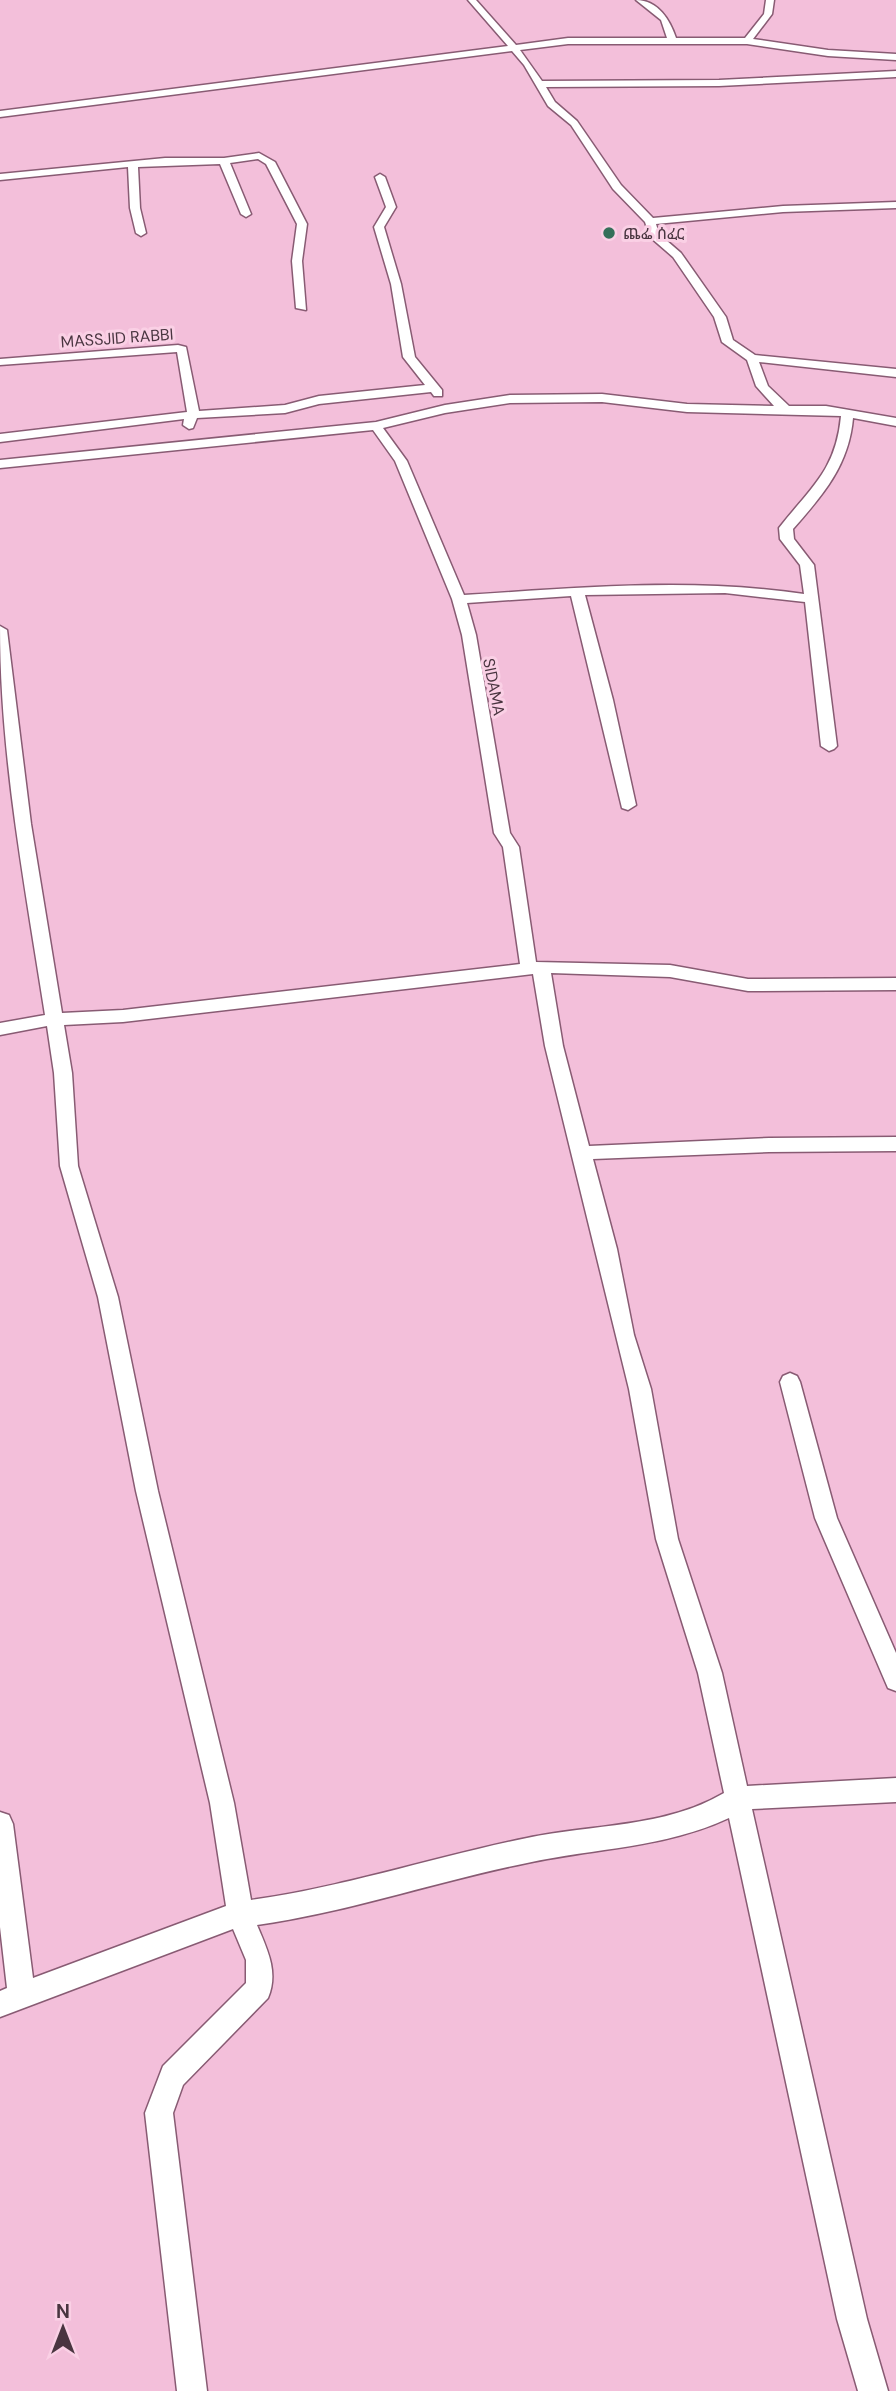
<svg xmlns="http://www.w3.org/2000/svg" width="896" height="2391" font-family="'DM Sans','Noto Sans Ethiopic',sans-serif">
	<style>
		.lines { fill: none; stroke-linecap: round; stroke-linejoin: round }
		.minor-casing { stroke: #885b73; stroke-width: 3 }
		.minor { fill: #fff; fill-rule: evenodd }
		.poi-dot { fill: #346f59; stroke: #fad0e5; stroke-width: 2.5 }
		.labels { text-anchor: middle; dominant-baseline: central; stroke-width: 6; stroke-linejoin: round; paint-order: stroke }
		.far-poi-label { font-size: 16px; fill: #493540; stroke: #fad0e5; text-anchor: start }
		.far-street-label { font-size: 16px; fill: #493540; stroke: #fad0e5 }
	</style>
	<rect width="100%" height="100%" fill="#f3bfda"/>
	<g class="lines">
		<defs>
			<path id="minor" d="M 468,0 L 476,0 L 516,45 L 568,38 L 667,38 L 661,20 L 636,0 C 658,0 670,20 676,38 L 745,38 L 764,14 L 766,0 L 774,0 L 772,14 L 753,39 L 828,50 L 896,54 L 896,60 L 828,56 L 747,44 L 568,44 L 520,50 L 542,81 L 719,80 L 896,71 L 896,77 L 719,86 L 546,87 L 555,102 L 577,121 L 621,185 L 653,218 L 783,206 L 896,202 L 896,208 L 783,212 L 656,224 L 659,234 L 681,253 L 726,317 L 733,340 L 755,355 L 896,369 L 896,377 L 759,362 L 768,386 L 789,406 L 826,406 L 896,418 L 896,426 L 853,418 C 849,465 823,495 793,529 L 794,539 L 814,565 L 837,746 L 834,749 L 829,751 L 821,746 L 805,602 L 725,593 L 585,595 L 613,700 L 636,805 L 628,810 L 622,808 L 571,596 L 467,603 L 476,635 L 510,833 L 519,847 L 536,962 L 670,965 L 748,979 L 896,978 L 896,990 L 748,991 L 670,977 L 551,973 L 563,1046 L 589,1146 L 769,1138 L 896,1137 L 896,1151 L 769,1152 L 593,1159 L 617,1249 L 634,1335 L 651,1389 L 678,1539 L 722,1673 L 747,1786 L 896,1778 L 896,1802 L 752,1809 L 867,2319 L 888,2391 L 858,2391 L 837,2319 L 729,1818 C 665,1848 596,1848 527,1863 C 437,1881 349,1912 257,1925 C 267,1949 279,1972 268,1998 L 183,2085 L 173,2113 L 207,2391 L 177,2391 L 145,2113 L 163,2066 L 246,1983 L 246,1960 L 233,1929 L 0,2017 L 0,1991 L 7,1988 L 0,1927 L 0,1812 L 9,1815 L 13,1824 L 33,1978 L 226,1906 L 210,1803 L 136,1491 L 98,1297 L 60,1166 L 54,1073 L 47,1026 L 0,1035 L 0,1023 L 45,1015 C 25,886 0,757 0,626 L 7,630 L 31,824 L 62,1013 L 123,1010 L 520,964 L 503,847 L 494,833 L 462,635 L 452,599 L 395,461 L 373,430 L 0,468 L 0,460 L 376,422 L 445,405 L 510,395 L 602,394 L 687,404 L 774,406 L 756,386 L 747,360 L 722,342 L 714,317 L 673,257 L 650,237 L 645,222 L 613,189 L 571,125 L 548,106 L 524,65 L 512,51 L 0,117 L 0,111 L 508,46 ZM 602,402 L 687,412 L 841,416 C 836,471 810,488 779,528 L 780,539 L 800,565 L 804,594 C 690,577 578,588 464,595 L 407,461 L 383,428 L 445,413 L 510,403 ZM 533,974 L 545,1046 L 629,1389 L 656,1539 L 698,1673 L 724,1793 C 665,1828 592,1824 527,1838 C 434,1857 345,1887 251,1900 L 234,1803 L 158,1491 L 118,1297 L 78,1166 L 72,1073 L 64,1025 L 123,1022 Z
				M 259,153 L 275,162 L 307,224 L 302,261 L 306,310 L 296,308 L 292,261 L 297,224 L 266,164 L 258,159 L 230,163 L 251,214 L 246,217 L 241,214 L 220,164 L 138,167 L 140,208 L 146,233 L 141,236 L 136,233 L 130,208 L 128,167 L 0,180 L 0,174 L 165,158 L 224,158 Z
				M 380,174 L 385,177 L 396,207 L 384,227 L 401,284 L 415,357 L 442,390 L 442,396 L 434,396 L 431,392 L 319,404 L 285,413 L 197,418 L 193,428 L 189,429 L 183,425 L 184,419 L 0,442 L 0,434 L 187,412 L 177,352 L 0,365 L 0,359 L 178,345 L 186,347 L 199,411 L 285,405 L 319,396 L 425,385 L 403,357 L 391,284 L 374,227 L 386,207 L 375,177 Z
				M 790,1373 L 797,1376 L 800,1382 L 837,1518 L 896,1653 L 896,1691 L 888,1688 L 815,1518 L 780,1382 L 783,1376 Z"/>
		</defs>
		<use href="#minor" class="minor-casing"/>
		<use href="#minor" class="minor"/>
	</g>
	<circle class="poi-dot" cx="609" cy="233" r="7"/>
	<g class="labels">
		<g class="far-poi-label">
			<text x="623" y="233">ጨፌ ሰፈር</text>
		</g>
		<g class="far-street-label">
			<text transform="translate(117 338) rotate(-4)">MASSJID RABBI</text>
			<text transform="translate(494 687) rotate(79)">SIDAMA</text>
		</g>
	</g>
	<g transform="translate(63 2328)" stroke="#fad0e5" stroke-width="5" paint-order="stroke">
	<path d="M0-5L12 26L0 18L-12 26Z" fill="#493540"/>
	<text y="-10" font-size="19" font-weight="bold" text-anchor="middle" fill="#493540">N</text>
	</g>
</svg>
